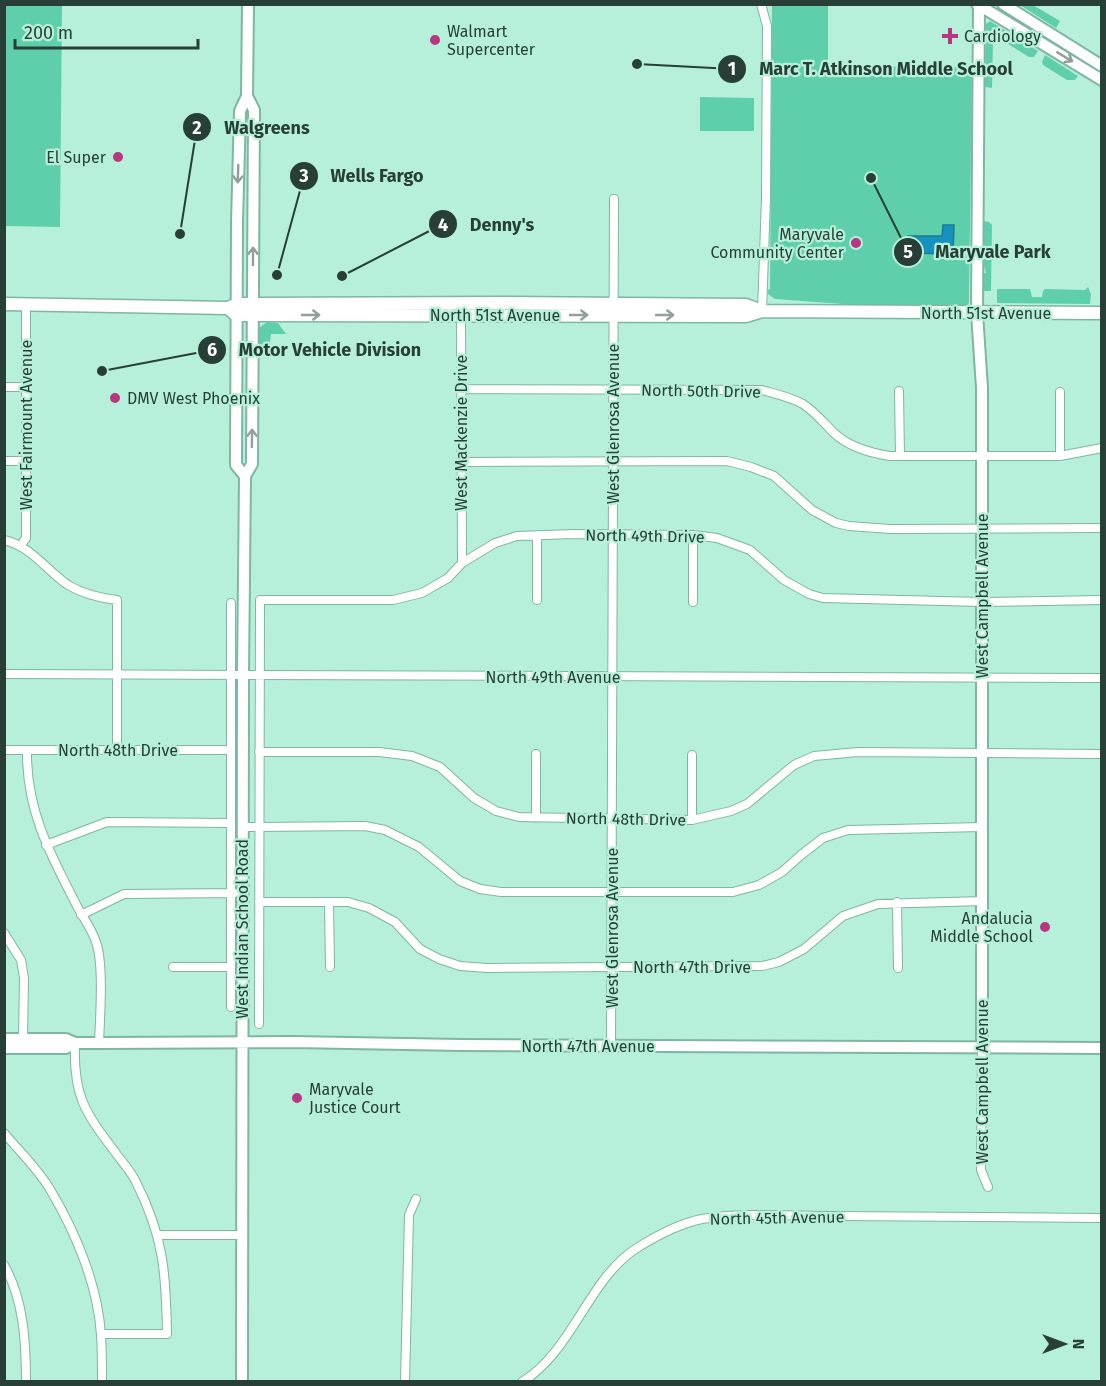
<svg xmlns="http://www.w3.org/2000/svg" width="1106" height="1386" font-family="'Fira Sans',sans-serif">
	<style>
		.green { fill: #5fcfab }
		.water { fill: #1692be; stroke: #1b7995; stroke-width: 1.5 }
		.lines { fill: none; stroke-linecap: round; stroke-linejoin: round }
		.street-casing { stroke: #7eb6a2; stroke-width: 10 }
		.secondary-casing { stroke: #7eb6a2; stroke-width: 14 }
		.primary-casing { stroke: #7eb6a2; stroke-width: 15 }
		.street { stroke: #fff; stroke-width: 8 }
		.secondary { stroke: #fff; stroke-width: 10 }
		.primary { stroke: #fff; stroke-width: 12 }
		.oneway { stroke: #939f9a }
		.poi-dot { fill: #b7367f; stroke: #b6f0da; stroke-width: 2 }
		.labels { text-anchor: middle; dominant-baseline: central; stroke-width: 4.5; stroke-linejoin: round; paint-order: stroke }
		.poi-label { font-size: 16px; fill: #273f36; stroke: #b6f0da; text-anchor: start }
		.street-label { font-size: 16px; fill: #273f36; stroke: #b6f0da }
		.leader { fill: none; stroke: #273f36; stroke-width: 2 }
		.callout-dot { fill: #273f36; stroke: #b6f0da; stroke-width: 2 }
		.mark-label { font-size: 18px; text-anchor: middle; font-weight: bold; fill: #fff }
		.callout-label { font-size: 18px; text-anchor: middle; font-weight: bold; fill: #273f36; stroke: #b6f0da; stroke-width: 4.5; stroke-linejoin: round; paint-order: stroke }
	</style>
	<rect width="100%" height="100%" fill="#b6f0da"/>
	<path class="green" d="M 4,5 L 62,5 L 60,227 L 5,226 Z
		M 772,5 L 828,5 L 828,66 L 972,67 L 969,302 L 968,305 L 856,305 L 775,299 L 768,294 L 768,290 L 770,289 Z
		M 1020,5 L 1033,5 L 1060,21 L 1056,28 Z
		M 990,21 L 1038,51 L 1034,57 L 1029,57 L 997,37 L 993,42 L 992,88 L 985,87 L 986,24 Z
		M 1045,55 L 1078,76 L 1075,80 L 1067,80 L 1043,65 L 1042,62 Z
		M 700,97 L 754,98 L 754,131 L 700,131 Z
		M 984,221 L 989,222 L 992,225 L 991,291 L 984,291 L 984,273 L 986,273 L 984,266 Z
		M 1088,287 L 1091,294 L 1090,304 L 997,303 L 997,289 L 1030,289 L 1032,297 L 1042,297 L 1043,291 L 1045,289 L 1085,290 Z
		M 267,322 L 278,323 L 286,334 L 271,334 L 269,350 L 259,353 L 259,328 Z"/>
	<path class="water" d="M 943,225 L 954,225 L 953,254 L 908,253 L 908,236 L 942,236 Z"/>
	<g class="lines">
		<defs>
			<path id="street" d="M 761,4 L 767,26 L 766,198 L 762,311
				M 461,312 L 462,563
				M 4,387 L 26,387
				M 461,389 L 762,390 C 776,394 790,397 803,404 C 815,412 824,423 834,433 C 849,447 870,453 890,456 L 1060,456 L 1102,448
				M 899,391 L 900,456
				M 1060,456 L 1060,392
				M 4,461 L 26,461
				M 461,462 L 727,461 L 751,467 L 774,476 L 812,510 L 836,523 L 849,526 L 890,529 L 1102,528
				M 693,535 L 693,602
				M 4,540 C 31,546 46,570 68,585 C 83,594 100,598 117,600 L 117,750
				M 21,545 L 26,538 L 26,304
				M 537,600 L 537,535
				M 4,674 L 1102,678
				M 4,750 L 231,750
				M 27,750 C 26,810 50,854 77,906 C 83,918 92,929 96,942 C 104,964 100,1017 99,1043
				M 259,752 L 379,752 L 412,756 L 440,767 L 474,798 L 486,805 L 496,811 L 519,817 L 692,820 L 731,811 L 747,804 L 794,765 L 814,756 L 858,752 L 1102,754
				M 536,818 L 536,754
				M 692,820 L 692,755
				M 243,827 L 365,826 L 385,830 L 419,847 L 460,881 L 480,889 L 501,892 L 733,892 L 759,885 L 782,872 L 801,855 L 823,838 L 848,830 L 982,827
				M 46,845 L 107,822 L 231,823
				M 259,902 L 348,902 L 369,908 L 395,922 L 420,949 L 439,959 L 460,966 L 487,968 L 762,966 L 779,962 L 804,949 L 843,916 L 878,904 L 983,901
				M 329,902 L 330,967
				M 897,902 L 898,968
				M 81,915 L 124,894 L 234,893
				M 4,933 L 21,960 L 24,978 L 23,1041
				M 173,967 L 231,967
				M 231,1007 L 231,603
				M 259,1024 L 260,600 L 393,600 L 422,593 L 448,578 L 462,563 L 495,543 L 517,536 L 574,534 L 693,535 L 717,538 L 750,550 L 784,580 L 809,594 L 823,598 L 982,602 L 1102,600
				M 75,1043 C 73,1095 84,1111 115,1152 C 122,1162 131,1171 136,1182 C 164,1237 166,1274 167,1334 L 101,1334
				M 611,1046 L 614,199
				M 982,1048 L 981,1170 L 988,1187
				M 4,1133 C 20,1152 39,1170 51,1191 C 76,1233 98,1286 101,1335 C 102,1350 102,1366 102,1382
				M 158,1235 L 242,1235
				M 4,1265 C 24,1300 26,1343 26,1382
				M 405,1382 L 409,1215 L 416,1199
				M 522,1382 C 575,1349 588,1277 640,1246 C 658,1235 682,1223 702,1219 C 743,1212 792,1216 834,1216 C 923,1216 1012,1217 1102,1218"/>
			<path id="secondary" d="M 977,4 L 1102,80
				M 979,4 L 977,313 L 982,388 L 982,1048
				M 1003,4 L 1102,66
				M 245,476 L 236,465 L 237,222 L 240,111 L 247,96 L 248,4
				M 4,1039 L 66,1039 L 75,1043 L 99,1043 L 293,1042 L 461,1045 L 1102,1048
				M 4,1048 L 66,1048 L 75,1043
				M 242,1382 L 243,675 L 245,476 L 252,464 L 254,110 L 247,96"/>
			<path id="primary" d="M 4,304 L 228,308 L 237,304 L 499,303 L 746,305 L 762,311 L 1102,313
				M 228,308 L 236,315 L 746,316 L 762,311"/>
		</defs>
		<use href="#street" class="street-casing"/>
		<use href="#secondary" class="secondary-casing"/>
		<use href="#primary" class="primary-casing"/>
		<use href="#street" class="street"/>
		<use href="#secondary" class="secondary"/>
		<use href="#primary" class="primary"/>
	</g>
	<defs><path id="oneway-shaft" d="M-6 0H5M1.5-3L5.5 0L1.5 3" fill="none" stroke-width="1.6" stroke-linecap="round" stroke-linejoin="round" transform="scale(1.5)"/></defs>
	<g class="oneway">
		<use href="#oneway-shaft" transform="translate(1065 57) rotate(31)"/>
		<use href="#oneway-shaft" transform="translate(238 174) rotate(92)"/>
		<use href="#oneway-shaft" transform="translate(253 256) rotate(-90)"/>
		<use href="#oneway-shaft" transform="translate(311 315)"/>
		<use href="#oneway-shaft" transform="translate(579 315)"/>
		<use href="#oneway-shaft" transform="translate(665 315)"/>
		<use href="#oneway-shaft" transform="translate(252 438) rotate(-89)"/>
	</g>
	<g class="poi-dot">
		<path d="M947 27h6v6h6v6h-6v6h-6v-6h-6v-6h6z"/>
		<circle cx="435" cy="40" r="6"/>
		<circle cx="118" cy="157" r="6"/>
		<circle cx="856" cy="243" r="6"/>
		<circle cx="115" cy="398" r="6"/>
		<circle cx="1045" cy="927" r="6"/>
		<circle cx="297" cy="1098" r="6"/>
	</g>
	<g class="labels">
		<g class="poi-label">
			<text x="447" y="31">Walmart<tspan x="447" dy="18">Supercenter</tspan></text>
			<text x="964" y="36">Cardiology</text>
			<text x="106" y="157" text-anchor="end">El Super</text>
			<text x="844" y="234" text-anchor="end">Maryvale<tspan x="844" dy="18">Community Center</tspan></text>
			<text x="127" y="398">DMV West Phoenix</text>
			<text x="1033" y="918" text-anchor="end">Andalucia<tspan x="1033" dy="18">Middle School</tspan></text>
			<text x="309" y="1089">Maryvale<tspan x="309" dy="18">Justice Court</tspan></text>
		</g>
		<g class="street-label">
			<text x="986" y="313">North 51st Avenue</text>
			<text x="495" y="315">North 51st Avenue</text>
			<text transform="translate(701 391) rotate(1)">North 50th Drive</text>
			<text transform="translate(613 424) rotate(-90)">West Glenrosa Avenue</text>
			<text transform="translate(26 425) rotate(-90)">West Fairmount Avenue</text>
			<text transform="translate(461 433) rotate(-90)">West Mackenzie Drive</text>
			<text transform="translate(645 536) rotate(1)">North 49th Drive</text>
			<text transform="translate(982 596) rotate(-90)">West Campbell Avenue</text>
			<text x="553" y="677">North 49th Avenue</text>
			<text x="118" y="750">North 48th Drive</text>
			<text transform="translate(626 819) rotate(1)">North 48th Drive</text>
			<text transform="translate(612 928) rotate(-90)">West Glenrosa Avenue</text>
			<text transform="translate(242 929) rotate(-90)">West Indian School Road</text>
			<text x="692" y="967">North 47th Drive</text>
			<text x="588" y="1046">North 47th Avenue</text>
			<text transform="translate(982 1082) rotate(-90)">West Campbell Avenue</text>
			<text transform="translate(777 1218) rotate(-1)">North 45th Avenue</text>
		</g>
	</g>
	<path class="leader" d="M637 64L732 69M180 234L197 127M277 275L304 176M342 276L443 224M871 178L908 252M102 371L212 350"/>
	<g class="callout-dot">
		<circle cx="637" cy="64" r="6"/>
		<circle cx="180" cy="234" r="6"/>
		<circle cx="277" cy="275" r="6"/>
		<circle cx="342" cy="276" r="6"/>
		<circle cx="871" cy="178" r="6"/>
		<circle cx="102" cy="371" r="6"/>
		<circle cx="732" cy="69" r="15"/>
		<circle cx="197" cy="127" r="15"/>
		<circle cx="304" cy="176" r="15"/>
		<circle cx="443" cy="224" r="15"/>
		<circle cx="908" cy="252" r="15"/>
		<circle cx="212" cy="350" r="15"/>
	</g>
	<g class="mark-label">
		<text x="732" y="75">1</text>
		<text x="197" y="134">2</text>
		<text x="304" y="182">3</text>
		<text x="443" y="231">4</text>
		<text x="908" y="258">5</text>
		<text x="212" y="356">6</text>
	</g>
	<g class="callout-label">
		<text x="886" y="75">Marc T. Atkinson Middle School</text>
		<text x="267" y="134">Walgreens</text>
		<text x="377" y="182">Wells Fargo</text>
		<text x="502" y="231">Denny's</text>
		<text x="993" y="258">Maryvale Park</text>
		<text x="330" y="356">Motor Vehicle Division</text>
	</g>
	<rect width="1106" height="1386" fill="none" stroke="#273f36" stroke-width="12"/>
	<g transform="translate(1064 1344) rotate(90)" stroke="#b6f0da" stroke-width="4.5" paint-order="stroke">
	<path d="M0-4.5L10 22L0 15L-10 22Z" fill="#273f36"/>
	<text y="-9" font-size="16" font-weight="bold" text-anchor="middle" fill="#273f36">N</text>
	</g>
	<path d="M15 39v9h183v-9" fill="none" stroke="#273f36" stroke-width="3"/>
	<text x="24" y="39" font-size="18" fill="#273f36" stroke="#b6f0da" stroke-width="4.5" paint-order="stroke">200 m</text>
</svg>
